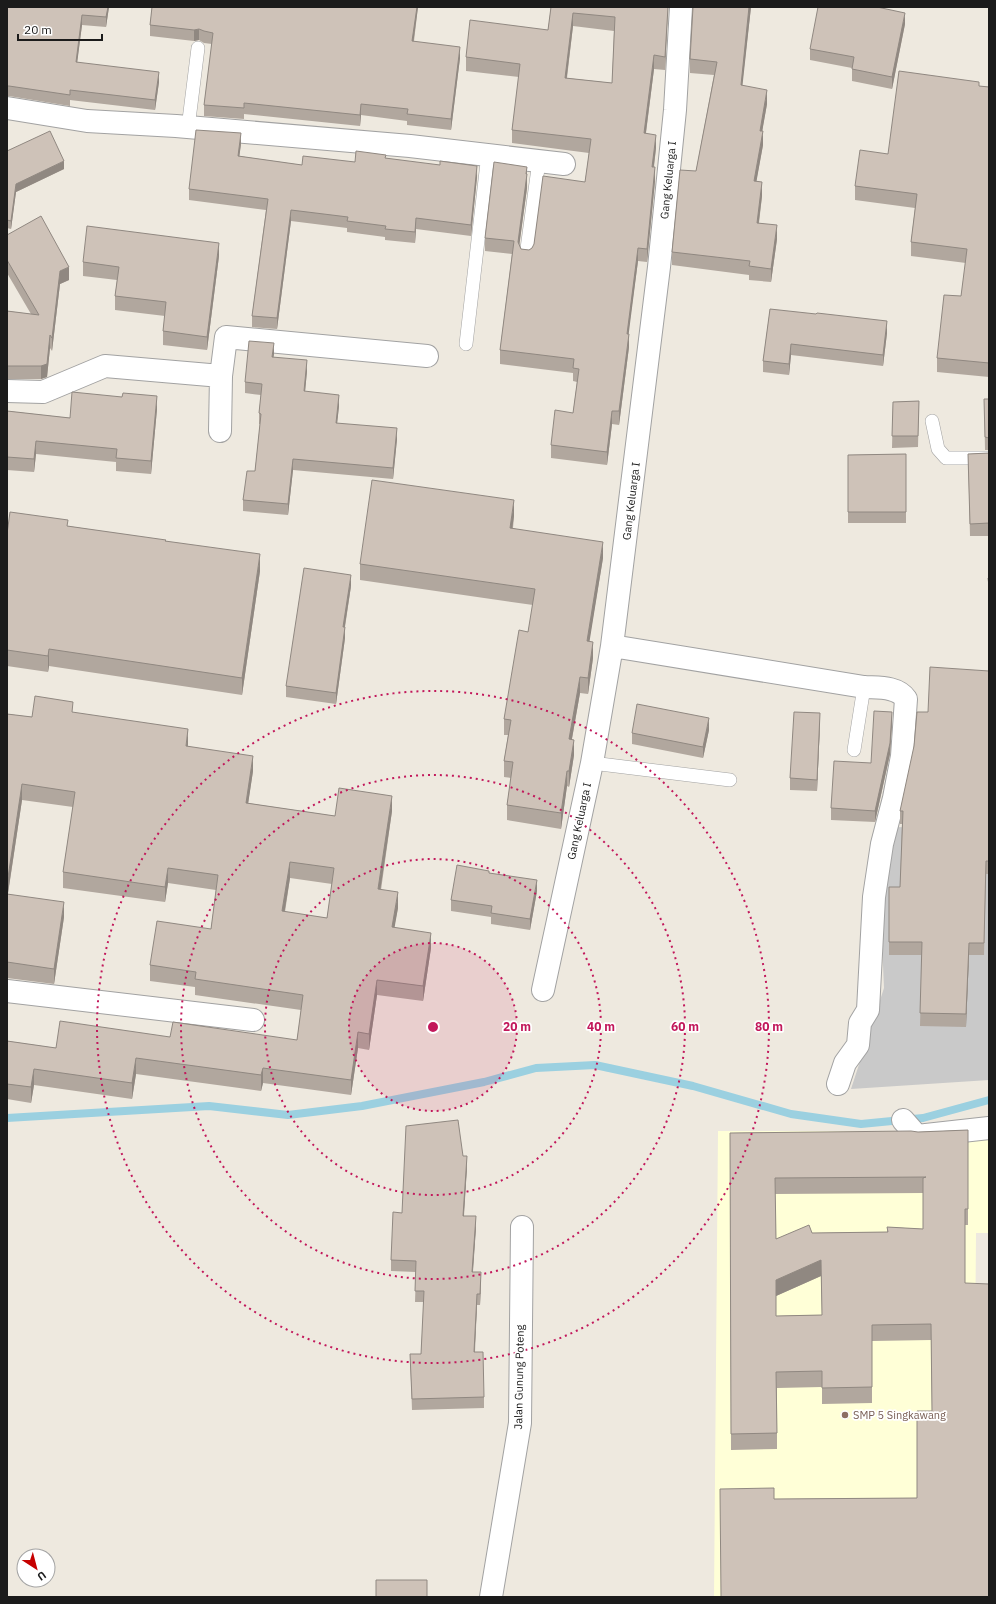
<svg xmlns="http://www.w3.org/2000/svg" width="996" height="1604" font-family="'IBM Plex Sans',sans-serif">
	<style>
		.education { fill: #ffffd7 }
		.religious { fill: #c9c9c9 }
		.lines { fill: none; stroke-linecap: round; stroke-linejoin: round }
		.stream { stroke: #9bd0e0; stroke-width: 8 }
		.service-casing { stroke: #a2a2a2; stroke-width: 14 }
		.minor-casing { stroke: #a2a2a2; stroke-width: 24 }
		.service { stroke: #fff; stroke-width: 13 }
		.minor { stroke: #fff; stroke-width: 22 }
		.wall { fill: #b1a79e; fill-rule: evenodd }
		.shaded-wall { fill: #908881 }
		.building { fill: #cec2b8; stroke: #908881; fill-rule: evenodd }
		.ring { fill: none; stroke: #c2185b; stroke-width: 2; stroke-dasharray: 2 4 }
		.education-dot { fill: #8d6e63; stroke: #fff; stroke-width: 1.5 }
		.labels { text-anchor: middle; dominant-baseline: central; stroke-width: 3.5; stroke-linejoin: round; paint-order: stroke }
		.street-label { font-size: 11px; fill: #1b1b1b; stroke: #fff }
		.education-label { font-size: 11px; fill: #785e54; stroke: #fff; text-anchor: start }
		.centre { fill: #c2185b; stroke: #fff; stroke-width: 2 }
		.ring-label { font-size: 12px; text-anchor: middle; font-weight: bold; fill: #c2185b; stroke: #fff; stroke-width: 3.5; stroke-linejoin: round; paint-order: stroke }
	</style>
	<rect width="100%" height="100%" fill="#eee9df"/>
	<path class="education" d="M 718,1131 L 989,1131 L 989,1233 L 976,1233 L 973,1597 L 714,1597 Z"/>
	<path class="religious" d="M 897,827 L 989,830 L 989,1080 L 851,1089 L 884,988 L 881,919 L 881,897 Z"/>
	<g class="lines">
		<path class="stream" d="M 7,1118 L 209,1106 L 288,1115 L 362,1106 L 484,1082 L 536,1068 L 595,1065 L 693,1086 L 791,1114 L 861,1124 L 923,1118 L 989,1100"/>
		<defs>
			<path id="service" d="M 188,128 L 198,48
				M 526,256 L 539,161
				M 466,344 L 488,154
				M 932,421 L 938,449 L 946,458 L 989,458
				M 854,750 L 864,687
				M 592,763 L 730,780"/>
			<path id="minor" d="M 7,108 L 87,121 L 176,126 L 410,146 L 564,164
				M 7,391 L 43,392 L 105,366 L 221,376 L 226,337 L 427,356
				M 220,431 L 221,376
				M 612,646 L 864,687 C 878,688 897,686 906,699 L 902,756 L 894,798 L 882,844 L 874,897 L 868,1010 L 860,1023 L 858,1045 L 845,1063 L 838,1084
				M 543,990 L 592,763 L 612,646 L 659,267 L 675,110 L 681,7
				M 7,991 L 253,1020
				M 903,1120 L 917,1136 L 989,1128
				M 491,1597 L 520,1423 L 522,1227"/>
		</defs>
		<use href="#service" class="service-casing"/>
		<use href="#minor" class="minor-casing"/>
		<use href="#service" class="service"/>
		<use href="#minor" class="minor"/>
	</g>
	<path class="wall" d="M 7,7 L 109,7 L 106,27 L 82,25 L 77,62 L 159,82 L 155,110 L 70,100 L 70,106 L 9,96 L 7,96 Z
		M 152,7 L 418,7 L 414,41 L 460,58 L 451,130 L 407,125 L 407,121 L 361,115 L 360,126 L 244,114 L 244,119 L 204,116 L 204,105 L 212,44 L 204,43 L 199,40 L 194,41 L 150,36 L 150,25 Z
		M 551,7 L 668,7 L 665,70 L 654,69 L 646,133 L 656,148 L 654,167 L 655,181 L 647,262 L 638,261 L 628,334 L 629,347 L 619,425 L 612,424 L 607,465 L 551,458 L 551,445 L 573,413 L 577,382 L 573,381 L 573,373 L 500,364 L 500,350 L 512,254 L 485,251 L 485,238 L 527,167 L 527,188 L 519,245 L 521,249 L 529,250 L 532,248 L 585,182 L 589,153 L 512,143 L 512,130 L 519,77 L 466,71 L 466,57 L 548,30 ZM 573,26 L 614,31 L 612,83 L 567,78 Z
		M 693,7 L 751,7 L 742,85 L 767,104 L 762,131 L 763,145 L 756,182 L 762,196 L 759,223 L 777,239 L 771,282 L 749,280 L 749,275 L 672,265 L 672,252 L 696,171 L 714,75 L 690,73 L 690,59 Z
		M 905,24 L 892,89 L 852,81 L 852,68 L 810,60 L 810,49 Z
		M 979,86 L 989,87 L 989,377 L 937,372 L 937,358 L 961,296 L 966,263 L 911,256 L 911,242 L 915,208 L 855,200 L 855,186 L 888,154 Z
		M 241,144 L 239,156 L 302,165 L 355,162 L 386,158 L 477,177 L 471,236 L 416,229 L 415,243 L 385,240 L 385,237 L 347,232 L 347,228 L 291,221 L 277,329 L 252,327 L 252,316 L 266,210 L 189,200 L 189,189 Z
		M 7,151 L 64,169 L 16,192 L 11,229 L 7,228 Z
		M 7,235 L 69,280 L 60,284 L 52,351 L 50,348 L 47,377 L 41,379 L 7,379 L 7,311 L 31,314 L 7,273 Z
		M 219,256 L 207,350 L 163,345 L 163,331 L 165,316 L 115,310 L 115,296 L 117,280 L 83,276 L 83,262 Z
		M 770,309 L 887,333 L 883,366 L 791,355 L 789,375 L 763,372 L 763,361 Z
		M 274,354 L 273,357 L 307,371 L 305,392 L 339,406 L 337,423 L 397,439 L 393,479 L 293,470 L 288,515 L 243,511 L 243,500 L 255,471 L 260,424 L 259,424 L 259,413 L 261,395 L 245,393 L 245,382 Z
		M 984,399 L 989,399 L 989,450 L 985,450 Z
		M 919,401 L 918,447 L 892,448 L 893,402 Z
		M 157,409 L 151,474 L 116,471 L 116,462 L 36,454 L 34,472 L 7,470 L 7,411 L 70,418 Z
		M 989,453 L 989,536 L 970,536 L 968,454 Z
		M 906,454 L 906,523 L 848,523 L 848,455 Z
		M 514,516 L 513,528 L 603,558 L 589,641 L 593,658 L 588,694 L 580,693 L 572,739 L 574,755 L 569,787 L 567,786 L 561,829 L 507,820 L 507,805 L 511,778 L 504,777 L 504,761 L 508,735 L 504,735 L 504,719 L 528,632 L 533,605 L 360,580 L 360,564 Z
		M 68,526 L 166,541 L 260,571 L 242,695 L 49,666 L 48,672 L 7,666 L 7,534 Z
		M 988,578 L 989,578 L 989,599 L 988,591 Z
		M 351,586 L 345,627 L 345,638 L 336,704 L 286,697 L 286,686 Z
		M 989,671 L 989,874 L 986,874 L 984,955 L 969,955 L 966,1027 L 920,1026 L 922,955 L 889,955 L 889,887 L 900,887 L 902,824 L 900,824 L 900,811 L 928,712 Z
		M 73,713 L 188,744 L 188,746 L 253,771 L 248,803 L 335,816 L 392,811 L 381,890 L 398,908 L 394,927 L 431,948 L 423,1001 L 377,995 L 369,1050 L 358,1048 L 351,1095 L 263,1083 L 261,1091 L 136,1074 L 132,1099 L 34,1085 L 31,1103 L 7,1099 L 7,1041 L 56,1048 L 170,1037 L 297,1040 L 301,1010 L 195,995 L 195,987 L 150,981 L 150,965 L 211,929 L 216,890 L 168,883 L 165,902 L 63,888 L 63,872 L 73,807 L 22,800 L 8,894 L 64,917 L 54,984 L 7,978 L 7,714 L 32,717 ZM 290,878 L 332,884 L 327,918 L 285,912 Z
		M 892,723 L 890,754 L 875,822 L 831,820 L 831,808 L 871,763 Z
		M 820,724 L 817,791 L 790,790 L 790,778 Z
		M 709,730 L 703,758 L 632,744 L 632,733 Z
		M 489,873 L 537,891 L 530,930 L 491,924 L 491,917 L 451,911 L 451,900 Z
		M 968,1130 L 968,1225 L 965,1225 L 965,1283 L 989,1597 L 774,1499 L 917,1498 L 932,1411 L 931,1340 L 872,1341 L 872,1403 L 822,1404 L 822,1387 L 777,1388 L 777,1449 L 731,1450 L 730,1133 L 918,1132 ZM 923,1193 L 923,1229 L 887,1227 L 887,1232 L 812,1233 L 776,1239 L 775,1194 ZM 821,1276 L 822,1315 L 776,1316 L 776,1296 Z
		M 463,1156 L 467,1167 L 464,1216 L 476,1227 L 473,1272 L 481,1283 L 480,1305 L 477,1305 L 475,1352 L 484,1397 L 484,1408 L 412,1410 L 410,1354 L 421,1354 L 424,1302 L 415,1302 L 416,1272 L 391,1271 L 391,1260 L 402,1213 Z"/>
	<path class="shaded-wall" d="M 108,7 L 109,7 L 106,27 L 106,17 Z
		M 417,7 L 418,7 L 412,52 L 412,41 Z
		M 668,7 L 665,70 L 665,57 Z
		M 749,7 L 751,7 L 741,99 L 741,85 Z
		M 573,13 L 573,26 L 565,91 L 565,78 Z
		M 905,13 L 905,24 L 892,89 L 892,77 Z
		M 82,15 L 82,25 L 76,72 L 76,62 Z
		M 199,29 L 199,40 L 194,41 L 194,30 Z
		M 460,47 L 460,58 L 451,130 L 451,119 Z
		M 654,55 L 654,69 L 644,147 L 644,133 Z
		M 159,72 L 159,82 L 155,110 L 155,100 Z
		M 767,90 L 767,104 L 760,144 L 760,131 Z
		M 361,104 L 361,115 L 360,126 L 360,115 Z
		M 763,131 L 763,145 L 754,195 L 754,181 Z
		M 241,133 L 241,144 L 238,167 L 238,156 Z
		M 656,135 L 656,148 L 652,180 L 652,167 Z
		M 64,161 L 64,169 L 16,192 L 11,229 L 11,221 L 16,184 Z
		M 477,166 L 477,177 L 471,236 L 471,225 Z
		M 527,167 L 527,188 L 518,255 L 518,242 Z
		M 655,167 L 655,181 L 647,262 L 647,249 Z
		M 762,182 L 762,196 L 757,236 L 757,223 Z
		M 291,210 L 291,221 L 277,329 L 277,318 Z
		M 416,218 L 416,229 L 415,243 L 415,232 Z
		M 777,225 L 777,239 L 771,282 L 771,269 Z
		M 219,243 L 219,256 L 207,350 L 207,337 Z
		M 638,248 L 638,261 L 627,347 L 627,334 Z
		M 69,267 L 69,280 L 60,284 L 52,351 L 52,338 L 60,271 Z
		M 887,321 L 887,333 L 883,366 L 883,355 Z
		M 629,334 L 629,347 L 619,425 L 619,411 Z
		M 50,335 L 50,348 L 47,377 L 41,379 L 41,366 Z
		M 274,343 L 274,354 L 272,368 L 272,357 Z
		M 791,344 L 791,355 L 789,375 L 789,364 Z
		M 307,360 L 307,371 L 304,402 L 304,391 Z
		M 339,395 L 339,406 L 336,434 L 336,423 Z
		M 157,396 L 157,409 L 151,474 L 151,461 Z
		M 612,411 L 612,424 L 607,465 L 607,452 Z
		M 397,428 L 397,439 L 393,479 L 393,468 Z
		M 36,441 L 36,454 L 34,472 L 34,459 Z
		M 293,459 L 293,470 L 288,515 L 288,504 Z
		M 514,500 L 514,516 L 510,543 L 510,528 Z
		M 603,542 L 603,558 L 587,657 L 587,641 Z
		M 260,554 L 260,571 L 242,695 L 242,678 Z
		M 351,575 L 351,586 L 343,638 L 343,627 Z
		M 345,627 L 345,638 L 336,704 L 336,693 Z
		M 593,642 L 593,658 L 588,694 L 588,678 Z
		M 49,649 L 49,666 L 48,672 L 48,656 Z
		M 580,677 L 580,693 L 569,755 L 569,739 Z
		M 892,712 L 892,723 L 890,754 L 875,822 L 875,811 Z
		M 820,713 L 820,724 L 817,791 L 817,780 Z
		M 709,718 L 709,730 L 703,758 L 703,747 Z
		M 188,729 L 188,744 L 186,761 L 186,746 Z
		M 574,740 L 574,755 L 569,787 L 569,771 Z
		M 253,756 L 253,771 L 246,818 L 246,803 Z
		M 567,771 L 567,786 L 561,829 L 561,813 Z
		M 22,784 L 22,800 L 7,899 L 7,884 Z
		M 392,796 L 392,811 L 378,905 L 378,889 Z
		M 290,862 L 290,878 L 282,927 L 282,911 Z
		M 168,868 L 168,883 L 165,902 L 165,887 Z
		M 537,880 L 537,891 L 530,930 L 530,919 Z
		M 398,892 L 398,908 L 392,942 L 392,927 Z
		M 64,902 L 64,917 L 54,984 L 54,969 Z
		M 431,933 L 431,948 L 423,1001 L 423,986 Z
		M 969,943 L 969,955 L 966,1027 L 966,1014 Z
		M 377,980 L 377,995 L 369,1050 L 369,1034 Z
		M 358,1032 L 358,1048 L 351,1095 L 351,1080 Z
		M 136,1058 L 136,1074 L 132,1099 L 132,1083 Z
		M 263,1068 L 263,1083 L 261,1091 L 261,1075 Z
		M 34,1069 L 34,1085 L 31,1103 L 31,1087 Z
		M 467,1156 L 467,1167 L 463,1227 L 463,1216 Z
		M 476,1216 L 476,1227 L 472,1283 L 472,1272 Z
		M 821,1260 L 821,1276 L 776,1296 L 776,1280 Z
		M 481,1272 L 481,1283 L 480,1305 L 480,1294 Z
		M 477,1294 L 477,1305 L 474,1363 L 474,1352 Z"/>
	<path class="building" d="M 7,7 L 108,7 L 106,17 L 82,15 L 76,62 L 159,72 L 155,100 L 70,90 L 70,95 L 9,86 L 7,86 Z
		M 152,7 L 417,7 L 412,41 L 460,47 L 451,119 L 407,114 L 408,109 L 361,104 L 360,115 L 244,103 L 244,108 L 204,105 L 213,33 L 204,31 L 199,29 L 194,30 L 150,25 Z
		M 551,7 L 668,7 L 665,57 L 654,55 L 644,133 L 656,135 L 652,167 L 655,167 L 647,249 L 638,248 L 627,334 L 629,334 L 619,411 L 612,411 L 607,452 L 551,445 L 555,410 L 573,413 L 579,369 L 573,368 L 574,359 L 500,350 L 514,241 L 485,238 L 494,162 L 527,167 L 526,174 L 527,174 L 518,242 L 521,249 L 529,250 L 532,248 L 534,244 L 543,176 L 585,182 L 591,139 L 512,130 L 520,64 L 466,57 L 470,20 L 548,30 ZM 573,13 L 615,17 L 612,83 L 565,78 Z
		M 693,7 L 749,7 L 741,85 L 767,90 L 760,131 L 763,131 L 754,181 L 762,182 L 757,223 L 777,225 L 771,269 L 749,266 L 750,261 L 672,252 L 680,170 L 696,171 L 717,62 L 690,59 Z
		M 818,7 L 877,7 L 905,13 L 892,77 L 852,69 L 854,57 L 810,49 Z
		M 899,71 L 979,82 L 979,86 L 989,87 L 989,363 L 937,358 L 944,295 L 961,296 L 967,249 L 911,242 L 917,194 L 855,186 L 860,150 L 888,154 Z
		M 196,130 L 241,133 L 238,156 L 302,165 L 303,156 L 355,162 L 356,151 L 386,155 L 385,158 L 440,165 L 440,161 L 477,166 L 471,225 L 416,218 L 415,232 L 385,229 L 386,226 L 347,221 L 348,217 L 291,210 L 277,318 L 252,316 L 268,199 L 189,189 Z
		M 50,131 L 64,161 L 16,184 L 11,221 L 7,220 L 7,151 Z
		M 41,216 L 69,267 L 60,271 L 52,338 L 50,335 L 47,364 L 41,366 L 7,366 L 7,311 L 39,315 L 7,260 L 7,235 Z
		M 87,226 L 219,243 L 207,337 L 163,331 L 166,302 L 115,296 L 119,267 L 83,262 Z
		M 770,309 L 816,314 L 817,313 L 887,321 L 883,355 L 791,344 L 789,364 L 763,361 Z
		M 249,341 L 274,343 L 272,357 L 307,360 L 304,391 L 339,395 L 336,423 L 397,428 L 393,468 L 293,459 L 288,504 L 243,500 L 247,471 L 255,471 L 261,414 L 259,413 L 262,384 L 245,382 Z
		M 72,392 L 122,397 L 123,393 L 157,396 L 151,461 L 116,458 L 117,449 L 36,441 L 34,459 L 7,457 L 7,411 L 70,418 Z
		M 984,399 L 989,399 L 989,438 L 985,437 Z
		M 919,401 L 918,436 L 892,436 L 893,402 Z
		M 989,453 L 989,523 L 970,524 L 968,454 Z
		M 906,454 L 906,512 L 848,512 L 848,455 Z
		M 372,480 L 514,500 L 510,528 L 603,542 L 587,641 L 593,642 L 588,678 L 580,677 L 569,739 L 574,740 L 569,771 L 567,771 L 561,813 L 507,805 L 513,762 L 504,761 L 511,720 L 504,719 L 519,630 L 528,632 L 535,589 L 360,564 Z
		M 10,512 L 68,520 L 67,526 L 166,540 L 165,541 L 260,554 L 242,678 L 49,649 L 48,656 L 7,650 L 7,534 Z
		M 304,568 L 351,575 L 343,627 L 345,627 L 336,693 L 286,686 Z
		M 988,578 L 989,578 L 989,586 Z
		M 930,667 L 989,671 L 989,861 L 986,861 L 984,943 L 969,943 L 966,1014 L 920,1013 L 922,942 L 889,942 L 889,887 L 900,887 L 903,811 L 900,811 L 914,746 L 917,712 L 928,712 Z
		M 35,696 L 73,702 L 72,712 L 188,729 L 186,746 L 253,756 L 246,803 L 335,816 L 339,788 L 392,796 L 378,889 L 398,892 L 392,927 L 431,933 L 423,986 L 377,980 L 369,1034 L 358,1032 L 351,1080 L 263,1068 L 261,1075 L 136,1058 L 132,1083 L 34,1069 L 31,1087 L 7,1084 L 7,1041 L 56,1048 L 60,1021 L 170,1037 L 173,1022 L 297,1040 L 303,995 L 195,979 L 196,972 L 150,965 L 157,921 L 211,929 L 218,875 L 168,868 L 165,887 L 63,872 L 75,792 L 22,784 L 7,884 L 7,714 L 32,717 ZM 290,862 L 334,868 L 327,918 L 282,911 Z
		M 637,704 L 709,718 L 703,747 L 632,733 Z
		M 874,711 L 892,712 L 890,743 L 875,811 L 831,808 L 834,761 L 871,763 Z
		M 794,712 L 820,713 L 817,780 L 790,778 Z
		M 457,865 L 489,871 L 489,873 L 537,880 L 530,919 L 491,913 L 492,906 L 451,900 Z
		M 7,894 L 64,902 L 54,969 L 7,962 Z
		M 458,1120 L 463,1156 L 467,1156 L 463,1216 L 476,1216 L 472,1272 L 481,1272 L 480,1294 L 477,1294 L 474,1352 L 483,1352 L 484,1397 L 412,1399 L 410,1354 L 421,1354 L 424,1291 L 415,1291 L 416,1261 L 391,1260 L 393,1212 L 402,1213 L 406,1126 Z
		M 968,1130 L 968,1209 L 965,1209 L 965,1283 L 989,1284 L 989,1597 L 721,1597 L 720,1489 L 774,1488 L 774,1499 L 917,1498 L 917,1411 L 932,1411 L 931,1324 L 872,1325 L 872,1387 L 822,1388 L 822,1371 L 776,1372 L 777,1433 L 731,1434 L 730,1133 L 911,1131 L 918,1132 ZM 926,1177 L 923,1178 L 923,1229 L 887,1227 L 888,1232 L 812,1233 L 809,1225 L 776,1239 L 775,1178 ZM 821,1260 L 822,1315 L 776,1316 L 776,1280 Z
		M 376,1580 L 427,1580 L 427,1597 L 376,1597 Z"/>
	<circle cx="433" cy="1027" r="84" fill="#c2185b" fill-opacity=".12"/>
	<g class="ring">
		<circle cx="433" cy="1027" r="84"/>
		<circle cx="433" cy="1027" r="168"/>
		<circle cx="433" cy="1027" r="252"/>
		<circle cx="433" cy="1027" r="336"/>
	</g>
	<circle class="education-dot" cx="845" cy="1415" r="4"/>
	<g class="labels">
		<g class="street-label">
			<text transform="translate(668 180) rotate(-84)">Gang Keluarga I</text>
			<text transform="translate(631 501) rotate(-83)">Gang Keluarga I</text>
			<text transform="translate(579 821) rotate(-78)">Gang Keluarga I</text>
			<text transform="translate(519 1377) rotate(-89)">Jalan Gunung Poteng</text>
		</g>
		<g class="education-label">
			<text x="853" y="1415">SMP 5 Singkawang</text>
		</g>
	</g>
	<circle cx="433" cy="1027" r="6" class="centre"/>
	<g class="ring-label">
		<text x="517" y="1031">20 m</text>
		<text x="601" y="1031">40 m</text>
		<text x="685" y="1031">60 m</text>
		<text x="769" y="1031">80 m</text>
	</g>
	<rect width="996" height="1604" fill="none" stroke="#1b1b1b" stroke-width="16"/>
	<g transform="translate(36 1568) rotate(144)"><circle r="19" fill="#ffffff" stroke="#a4a4a4"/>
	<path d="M0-3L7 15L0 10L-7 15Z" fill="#c60100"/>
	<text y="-6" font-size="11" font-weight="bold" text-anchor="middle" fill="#1b1b1b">U</text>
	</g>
	<path d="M18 34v6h84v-6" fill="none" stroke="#1b1b1b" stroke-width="2"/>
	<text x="24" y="34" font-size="12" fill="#1b1b1b" stroke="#ffffff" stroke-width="3" paint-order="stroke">20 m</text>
</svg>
